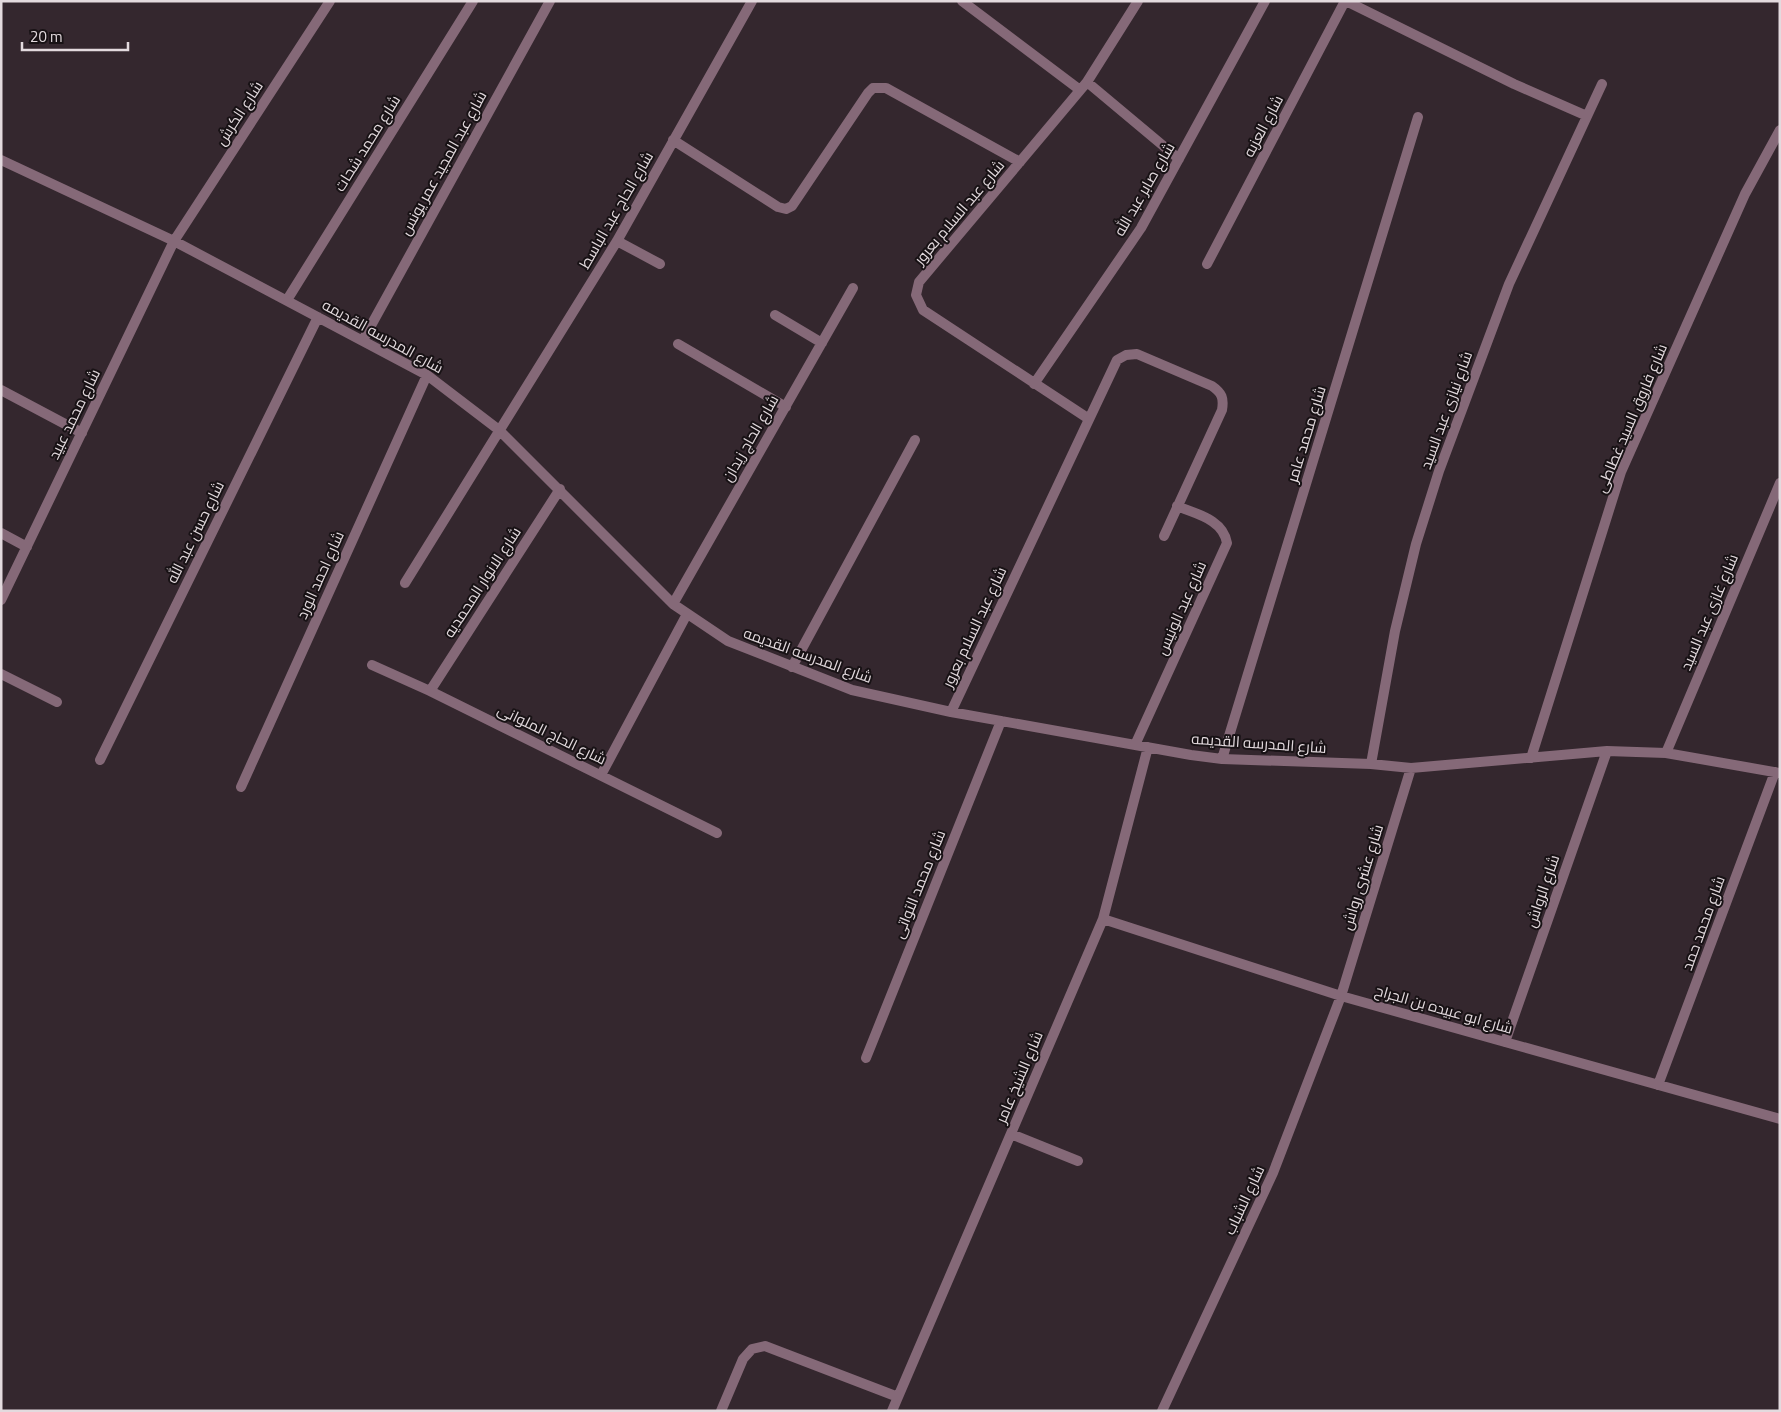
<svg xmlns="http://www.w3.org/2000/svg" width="1781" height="1412" font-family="'Titillium Web',Cairo,sans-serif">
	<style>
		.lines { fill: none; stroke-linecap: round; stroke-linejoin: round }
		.minor { stroke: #856978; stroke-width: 10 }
		.labels { text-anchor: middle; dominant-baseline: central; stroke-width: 4; stroke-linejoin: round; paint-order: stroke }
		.street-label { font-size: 15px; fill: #e3dade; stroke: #181215 }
	</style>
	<rect width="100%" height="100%" fill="#34272e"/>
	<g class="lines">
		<path class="minor" d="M 962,1 L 1080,90
			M 1346,1 L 1514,84 L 1587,116
			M 1087,82 L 1179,159
			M 673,140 L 778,207 L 786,209 L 792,206 L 868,93 L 873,88 L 886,88 L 1020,162
			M 1,160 L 174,241 L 427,375 L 499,430 L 673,604 L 728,641 L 852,690 L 951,712 L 1191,755 L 1222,759 L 1371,764 L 1411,768 L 1607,751 L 1666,753 L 1780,773
			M 617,241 L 660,264
			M 1207,264 L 1345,1
			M 287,300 L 473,1
			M 775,315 L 822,343
			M 363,340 L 550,1
			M 678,344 L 786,407
			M 1034,384 L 1141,228 L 1265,1
			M 1,390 L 82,433
			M 1089,419 L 923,310 L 916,295 L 919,282 L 1087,82 L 1138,1
			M 1,533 L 27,547
			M 405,583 L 617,241 L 752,1
			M 1,600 L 174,241 L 330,1
			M 673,604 L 853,288
			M 372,665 L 430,691 L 717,833
			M 792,667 L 915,440
			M 1,674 L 57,702
			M 430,691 L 560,489
			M 951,712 L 1117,360 L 1126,355 L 1137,354 L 1212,386 C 1222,393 1224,398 1222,410 L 1164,536
			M 1135,745 L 1227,543 C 1223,519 1196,514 1177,506
			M 1666,753 L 1780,483
			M 1531,758 L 1621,472 L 1745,194 L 1780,130
			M 1222,759 L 1418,117
			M 100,760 L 318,317
			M 1371,764 L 1395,631 L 1416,544 L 1439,471 L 1509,284 L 1602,84
			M 601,775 L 687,614
			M 241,787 L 427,375
			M 1103,919 L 1341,996 L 1780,1119
			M 1505,1042 L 1607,751
			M 866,1058 L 1001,721
			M 1658,1085 L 1775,772
			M 1011,1134 L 1078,1161
			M 721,1411 L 743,1359 L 752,1349 L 765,1346 L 898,1397
			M 892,1411 L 1103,919 L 1148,747
			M 1162,1411 L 1273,1173 L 1341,996 L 1411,768"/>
	</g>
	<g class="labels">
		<g class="street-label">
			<text transform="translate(239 113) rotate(-57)">شارع الكرش</text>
			<text transform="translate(1263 126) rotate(-62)">شارع العزبه</text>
			<text transform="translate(367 143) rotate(-58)">شارع محمد شحات</text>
			<text transform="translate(443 163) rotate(-61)">شارع عبد المجيد عمر يونس</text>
			<text transform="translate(1144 189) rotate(-60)">شارع صابر عبد الله</text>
			<text transform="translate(616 210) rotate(-60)">شارع الحاج عبد الباسط</text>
			<text transform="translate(959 212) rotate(-50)">شارع عبد السلام بعرور</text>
			<text transform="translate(383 336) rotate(29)">شارع المدرسه القديمه</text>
			<text transform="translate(1446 410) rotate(-70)">شارع نيازى عبد السيد</text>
			<text transform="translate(74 414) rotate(-64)">شارع محمد عبيد</text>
			<text transform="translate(1631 418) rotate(-67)">شارع فاروق السيد غطاطى</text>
			<text transform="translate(1306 434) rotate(-73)">شارع محمد عامر</text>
			<text transform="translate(750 438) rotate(-60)">شارع الحاج زيدان</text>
			<text transform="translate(195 532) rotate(-64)">شارع حسن عبد الله</text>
			<text transform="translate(320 575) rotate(-66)">شارع احمد الورد</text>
			<text transform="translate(482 582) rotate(-57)">شارع الانوار المحمديه</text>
			<text transform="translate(1181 608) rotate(-66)">شارع عبد الونيس</text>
			<text transform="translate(1709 612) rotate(-67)">شارع غازى عبد السيد</text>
			<text transform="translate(974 627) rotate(-65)">شارع عبد السلام بعرور</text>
			<text transform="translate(808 655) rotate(20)">شارع المدرسه القديمه</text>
			<text transform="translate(552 734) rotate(26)">شارع الحاج الملوانى</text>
			<text transform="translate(1259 743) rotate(4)">شارع المدرسه القديمه</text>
			<text transform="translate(1362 877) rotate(-73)">شارع عشرى رواش</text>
			<text transform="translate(919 884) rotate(-68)">شارع محمد التواتى</text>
			<text transform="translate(1542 891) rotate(-71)">شارع الرواش</text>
			<text transform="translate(1703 923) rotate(-70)">شارع محمد حمد</text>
			<text transform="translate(1444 1009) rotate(16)">شارع ابو عبيده بن الجراح</text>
			<text transform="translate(1019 1077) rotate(-67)">شارع الشيخ عامر</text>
			<text transform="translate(1244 1200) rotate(-65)">شارع الشباب</text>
		</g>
	</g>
	<rect width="1781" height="1412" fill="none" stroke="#e3dade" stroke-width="5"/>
	<path d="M22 42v8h106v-8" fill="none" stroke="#e3dade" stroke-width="2.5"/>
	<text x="30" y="42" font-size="15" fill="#e3dade" stroke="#181215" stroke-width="4" paint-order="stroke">20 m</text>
</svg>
